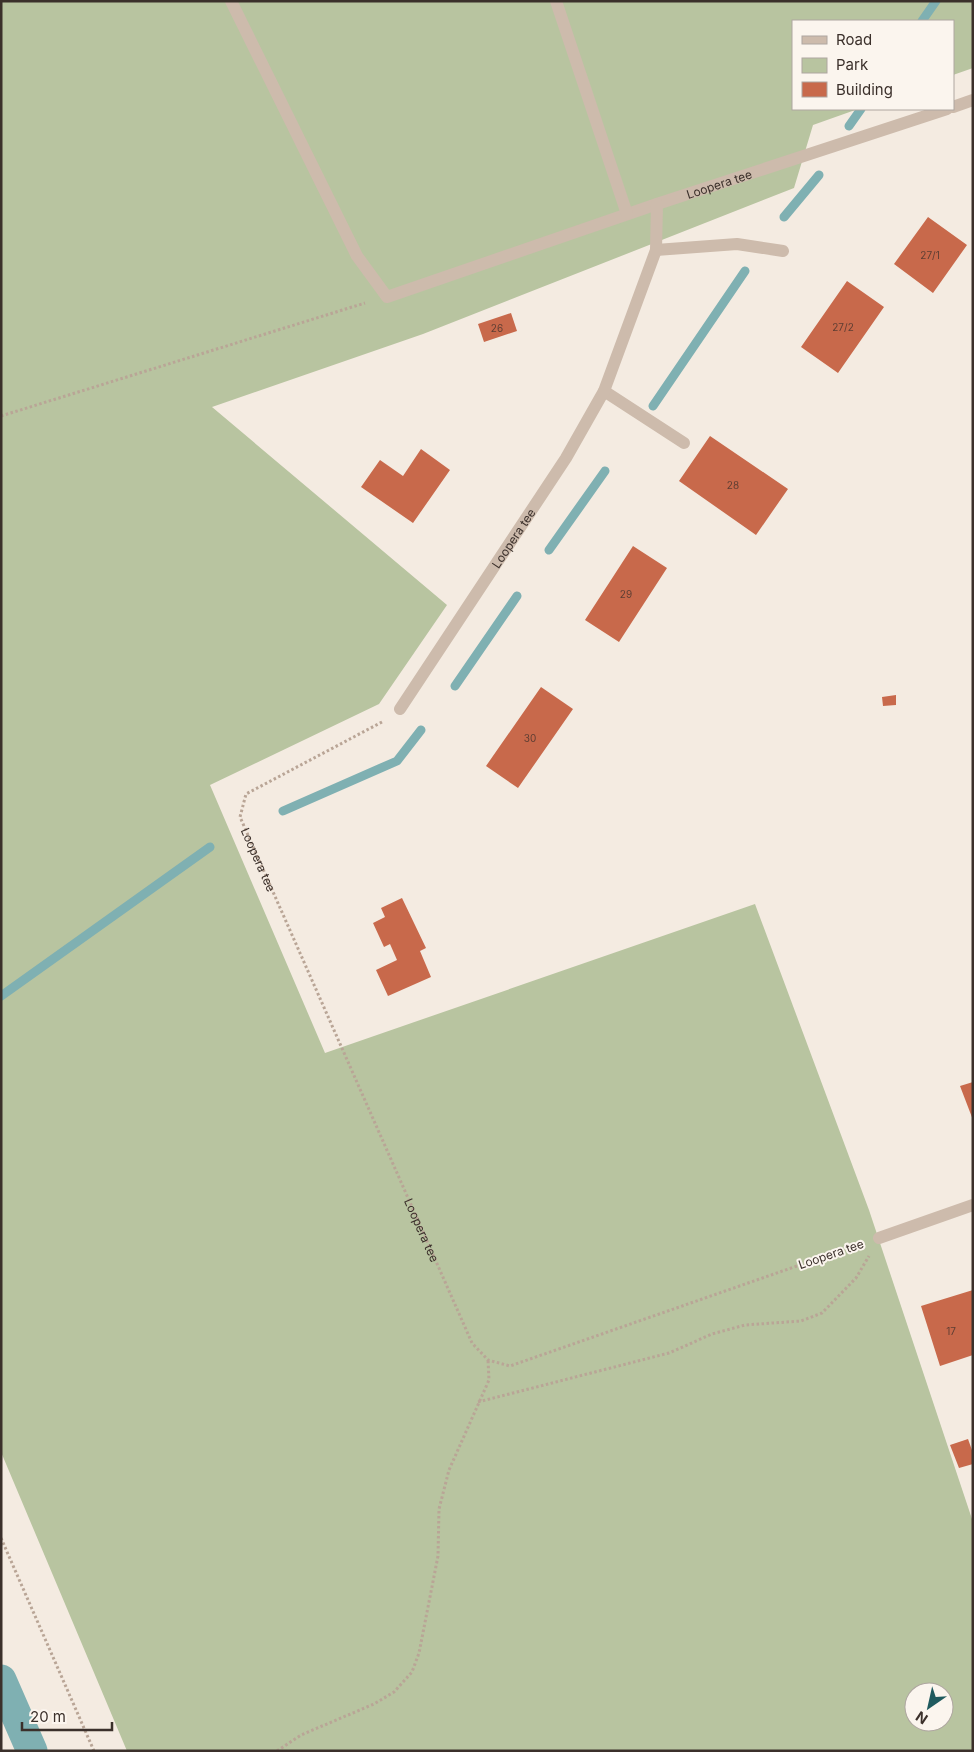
<svg xmlns="http://www.w3.org/2000/svg" width="974" height="1752" font-family="Inter,sans-serif">
	<style>
		.green { fill: #b8c4a0; fill-rule: evenodd }
		.lines { fill: none; stroke-linecap: round; stroke-linejoin: round }
		.stream { stroke: #7fb0b2; stroke-width: 9 }
		.canal { stroke: #7fb0b2; stroke-width: 31 }
		.building { fill: #c8694b }
		.path { stroke: #b9a596; stroke-width: 3; stroke-dasharray: 2.5 2.5; stroke-linecap: butt }
		.minor { stroke: #cdbbac; stroke-width: 12 }
		.labels { text-anchor: middle; dominant-baseline: central; stroke-width: 4; stroke-linejoin: round; paint-order: stroke }
		.number-label { font-size: 10px; fill: #5e3e33 }
		.street-label { font-size: 12px; fill: #3b302b; stroke: #fbf5ee }
	</style>
	<rect width="100%" height="100%" fill="#f4ebe1"/>
	<path class="green" d="M 1,1 L 973,1 L 973,68 L 953,75 L 953,21 L 793,21 L 793,109 L 858,109 L 813,125 L 794,188 L 423,334 L 212,407 L 447,605 L 379,704 L 210,785 L 325,1053 L 755,904 L 869,1210 L 973,1522 L 973,1751 L 127,1751 L 1,1452 ZM 914,1692 L 944,1692 L 944,1722 L 914,1722 Z"/>
	<g class="lines">
		<path class="stream" d="M 922,21 L 936,1
			M 849,126 L 861,109
			M 784,217 L 819,175
			M 653,406 L 745,271
			M 549,550 L 605,471
			M 455,686 L 517,596
			M 283,811 L 397,761 L 421,730
			M 1,996 L 210,847"/>
		<path class="canal" d="M 1,1680 L 32,1751"/>
	</g>
	<path class="building" d="M 928,217 L 967,245 L 933,293 L 894,264 Z
		M 847,281 L 884,307 L 838,373 L 801,347 Z
		M 511,313 L 517,331 L 484,342 L 478,324 Z
		M 710,436 L 788,489 L 756,535 L 679,481 Z
		M 421,449 L 450,470 L 413,523 L 361,487 L 380,460 L 403,476 Z
		M 633,546 L 667,568 L 619,642 L 585,620 Z
		M 541,687 L 573,709 L 518,788 L 486,766 Z
		M 896,695 L 896,705 L 883,706 L 882,697 Z
		M 402,898 L 426,948 L 420,951 L 431,977 L 388,996 L 376,970 L 397,960 L 390,944 L 384,947 L 373,923 L 385,917 L 381,908 Z
		M 973,1082 L 973,1120 L 960,1086 Z
		M 973,1290 L 973,1355 L 940,1366 L 921,1306 Z
		M 968,1439 L 973,1453 L 973,1464 L 959,1468 L 950,1445 Z"/>
	<g class="lines">
		<g class="path">
			<path d="M 1,416 L 365,303"/>
			<path id="s1" d="M 382,722 L 246,794 L 240,817 L 472,1343 L 488,1360 L 510,1366 L 860,1244"/>
			<path d="M 478,1402 L 669,1353 L 712,1334 L 745,1325 L 801,1321 L 822,1313 L 856,1278 L 869,1256"/>
			<path d="M 1,1538 L 94,1751"/>
			<path d="M 277,1751 L 301,1735 L 374,1704 L 394,1692 L 412,1672 L 419,1653 L 438,1556 L 439,1509 L 449,1470 L 489,1380 L 488,1360"/>
		</g>
		<g class="minor">
			<path id="s2" d="M 231,1 L 357,256 L 387,297 L 657,204 L 947,109"/>
			<path d="M 556,1 L 627,214"/>
			<path d="M 953,107 L 973,100"/>
			<path d="M 656,250 L 737,244 L 783,251"/>
			<path d="M 604,391 L 684,443"/>
			<path id="s3" d="M 400,709 L 566,458 L 604,391 L 656,250 L 657,204"/>
			<path d="M 879,1238 L 973,1205"/>
		</g>
	</g>
	<g class="labels">
		<g class="number-label">
			<text x="930" y="255">27/1</text>
			<text x="843" y="327">27/2</text>
			<text x="497" y="328">26</text>
			<text x="733" y="485">28</text>
			<text x="626" y="594">29</text>
			<text x="530" y="738">30</text>
			<text x="951" y="1331">17</text>
		</g>
		<g class="street-label">
			<text stroke="none"><textPath href="#s2" startOffset="686">Loopera tee</textPath></text>
			<text stroke="none"><textPath href="#s3" startOffset="205">Loopera tee</textPath></text>
			<text stroke="none"><textPath href="#s1" startOffset="224">Loopera tee</textPath></text>
			<text stroke="none"><textPath href="#s1" startOffset="629">Loopera tee</textPath></text>
			<text transform="translate(831 1254) rotate(-19)">Loopera tee</text>
		</g>
	</g>
	<rect width="974" height="1752" fill="none" stroke="#3b302b" stroke-width="5"/>
	<rect x="792" y="20" width="162" height="90" fill="#fbf5ee" stroke="#aea6a0"/>
	<rect x="802" y="36" width="25" height="8" fill="#cdbbac" stroke="#aea6a0"/>
	<text x="836" y="45" font-size="15" fill="#3b302b">Road</text>
	<rect x="802" y="58" width="25" height="15" fill="#b8c4a0" stroke="#aea6a0"/>
	<text x="836" y="70" font-size="15" fill="#3b302b">Park</text>
	<rect x="802" y="82" width="25" height="15" fill="#c8694b" stroke="#aea6a0"/>
	<text x="836" y="95" font-size="15" fill="#3b302b">Building</text>
	<g transform="translate(929 1707) rotate(214)"><circle r="24" fill="#fbf5ee" stroke="#aea6a0"/>
	<path d="M0-4L9 19L0 12L-9 19Z" fill="#1f5a5e"/>
	<text y="-8" font-size="14" font-weight="bold" text-anchor="middle" fill="#3b302b">N</text>
	</g>
	<path d="M22 1722v8h90v-8" fill="none" stroke="#3b302b" stroke-width="2.5"/>
	<text x="30" y="1722" font-size="15" fill="#3b302b" stroke="#fbf5ee" stroke-width="4" paint-order="stroke">20 m</text>
</svg>
